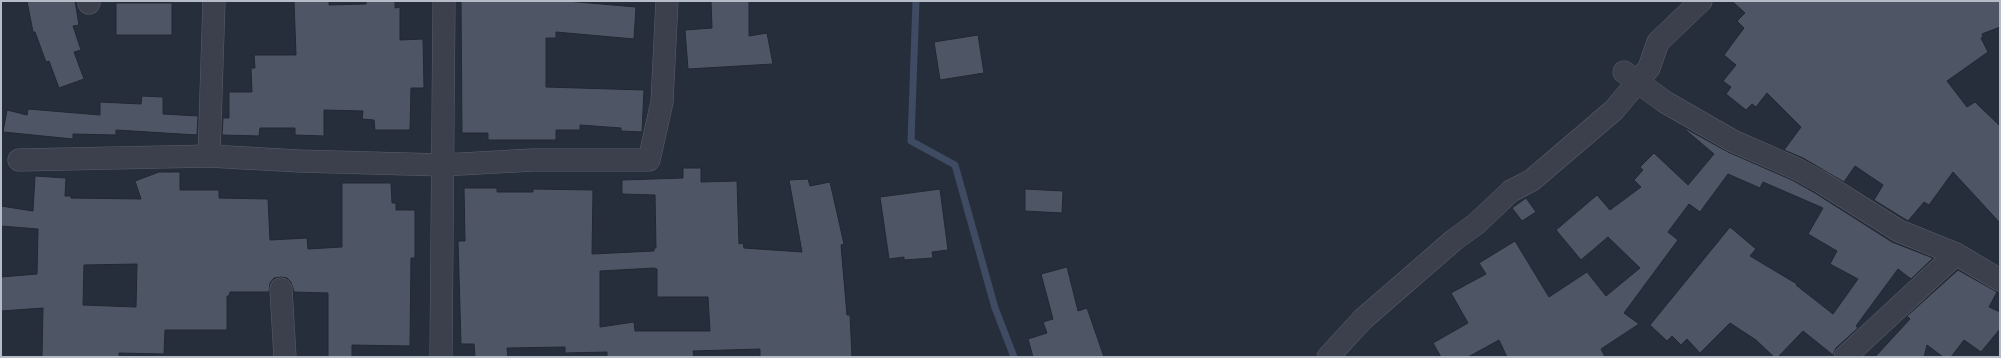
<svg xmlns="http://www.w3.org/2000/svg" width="2001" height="358" font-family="Manrope,sans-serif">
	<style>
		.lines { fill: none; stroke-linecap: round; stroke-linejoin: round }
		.stream { stroke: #3f4b62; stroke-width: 7 }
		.building { fill: #4e5665; stroke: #222733; fill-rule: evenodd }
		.minor-casing { stroke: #595e6a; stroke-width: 23 }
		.minor { stroke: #3b404c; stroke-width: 22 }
	</style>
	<rect width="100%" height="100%" fill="#272e3b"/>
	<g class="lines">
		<path class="stream" d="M 916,1 L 911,141 L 955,165 L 995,308 L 1014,357"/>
	</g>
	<path class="building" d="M 27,1 L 75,1 L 79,25 L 73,26 L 81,50 L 74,52 L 84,79 L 59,88 L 49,61 L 46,62 L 35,32 L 33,32 Z
		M 294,1 L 329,1 L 329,5 L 366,4 L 366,1 L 395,1 L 395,8 L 400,7 L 400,40 L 423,39 L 424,88 L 411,88 L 410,130 L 375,130 L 374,120 L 362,119 L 363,111 L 324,110 L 324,136 L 295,135 L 295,128 L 260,128 L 259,136 L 222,135 L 223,118 L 229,118 L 229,92 L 252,92 L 251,68 L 255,68 L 254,55 L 296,55 Z
		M 461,1 L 566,1 L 636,7 L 634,39 L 556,32 L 556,38 L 546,38 L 546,87 L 644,90 L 642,132 L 621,131 L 621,128 L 580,125 L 580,130 L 556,130 L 556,140 L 488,140 L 488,133 L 462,133 Z
		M 711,1 L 749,1 L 749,36 L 767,33 L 773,64 L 688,69 L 685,30 L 712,28 Z
		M 1732,1 L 2000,1 L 2000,27 L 1982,34 L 1983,37 L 1981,38 L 1988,52 L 1947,81 L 1967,107 L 1975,102 L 2000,126 L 2000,223 L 1953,172 L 1929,205 L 1924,202 L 1908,221 L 1874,200 L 1883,185 L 1855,166 L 1844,182 L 1803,158 L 1784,150 L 1801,127 L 1767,93 L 1756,107 L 1752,104 L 1746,110 L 1726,94 L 1731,87 L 1723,81 L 1736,65 L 1724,55 L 1744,28 L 1737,21 L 1745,13 Z
		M 116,3 L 172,3 L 172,35 L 116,35 Z
		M 978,35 L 984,73 L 940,80 L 934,42 Z
		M 142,96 L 163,97 L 163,114 L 198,116 L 197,135 L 116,130 L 116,135 L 73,134 L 73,139 L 3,132 L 7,110 L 27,115 L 28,109 L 100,115 L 100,102 L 141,104 Z
		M 1681,126 L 1728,152 L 1792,180 L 1815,193 L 1892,242 L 1933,258 L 1911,279 L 1898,269 L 1856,326 L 1858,328 L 1836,348 L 1833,355 L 1803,331 L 1778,357 L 1774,357 L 1756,340 L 1730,323 L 1700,353 L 1687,339 L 1681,345 L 1672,336 L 1667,341 L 1650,325 L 1730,227 L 1756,249 L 1750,256 L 1797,284 L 1796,285 L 1833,314 L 1858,279 L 1830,264 L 1837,251 L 1808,234 L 1823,208 L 1763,182 L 1760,188 L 1728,174 L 1700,212 L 1689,204 L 1668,232 L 1678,240 L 1624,313 L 1639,324 L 1601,349 L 1605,357 L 1507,357 L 1499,340 L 1468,357 L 1441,357 L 1433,343 L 1468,323 L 1451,293 L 1486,274 L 1479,263 L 1515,241 L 1549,297 L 1587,272 L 1606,296 L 1640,268 L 1608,237 L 1581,260 L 1556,230 L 1597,195 L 1610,210 L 1641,187 L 1634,180 L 1643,170 L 1640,167 L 1654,153 L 1688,185 L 1714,154 Z
		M 683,168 L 701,168 L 701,182 L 737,181 L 739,244 L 743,243 L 744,248 L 802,252 L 789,180 L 808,179 L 810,186 L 830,182 L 844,244 L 841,245 L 847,315 L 850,315 L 852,357 L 760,357 L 760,349 L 693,351 L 694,357 L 607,357 L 607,352 L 565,353 L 565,347 L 507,348 L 508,357 L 475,357 L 474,344 L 461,344 L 458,241 L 465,241 L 464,188 L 497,188 L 497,192 L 533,192 L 533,189 L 593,190 L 592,254 L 654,251 L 654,248 L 656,248 L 655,195 L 622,194 L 622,180 L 683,178 ZM 654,268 L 657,269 L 657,297 L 708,297 L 710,331 L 635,331 L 634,322 L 600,327 L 600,271 Z
		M 159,172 L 180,172 L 180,190 L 219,190 L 219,198 L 268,199 L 270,240 L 307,238 L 308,249 L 342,247 L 342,183 L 391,183 L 392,203 L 396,203 L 396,210 L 415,210 L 415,258 L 411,258 L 410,346 L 352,345 L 352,357 L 328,357 L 328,293 L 294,292 L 291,282 L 287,278 L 281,277 L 274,278 L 270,283 L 269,292 L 230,292 L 229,296 L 227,296 L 227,330 L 165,330 L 164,354 L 119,353 L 119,357 L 42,357 L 43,308 L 1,311 L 1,277 L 37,274 L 38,229 L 1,226 L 1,206 L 33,211 L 35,176 L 66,178 L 65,196 L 71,196 L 71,198 L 141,199 L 135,181 ZM 137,264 L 136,307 L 83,305 L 84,265 Z
		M 940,189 L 948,250 L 932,252 L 933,258 L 904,260 L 904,257 L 889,259 L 880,197 Z
		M 1025,189 L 1063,191 L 1062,213 L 1025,211 Z
		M 1526,198 L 1536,212 L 1522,221 L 1512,208 Z
		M 1067,267 L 1078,311 L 1087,308 L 1104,357 L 1033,357 L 1028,339 L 1047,333 L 1043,322 L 1053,319 L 1041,274 Z
		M 1958,270 L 1997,292 L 1989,307 L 2000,312 L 2000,329 L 1981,352 L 1964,340 L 1951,357 L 1943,357 L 1927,345 L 1924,357 L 1875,357 L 1910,319 L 1907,316 Z"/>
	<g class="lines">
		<defs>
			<path id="minor" d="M 89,1 L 89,3
				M 1624,72 L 1665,102 L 1733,141 L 1797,169 L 1821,182 L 1899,231 L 1956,254 L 2000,280
				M 209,156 L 214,1
				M 19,160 L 209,156 L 299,161 L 443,165 L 533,160 L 649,160 L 662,102 L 667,1
				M 281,289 L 285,357
				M 441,357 L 444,1
				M 1328,357 L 1363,319 L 1454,240 L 1476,224 L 1511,191 L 1532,180 L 1614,110 L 1649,68 L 1658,42 L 1701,1
				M 1845,357 L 1956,254"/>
		</defs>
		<use href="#minor" class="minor-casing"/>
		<use href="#minor" class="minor"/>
	</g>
	<rect width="2001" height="358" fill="none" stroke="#b6bcc7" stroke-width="4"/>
</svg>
